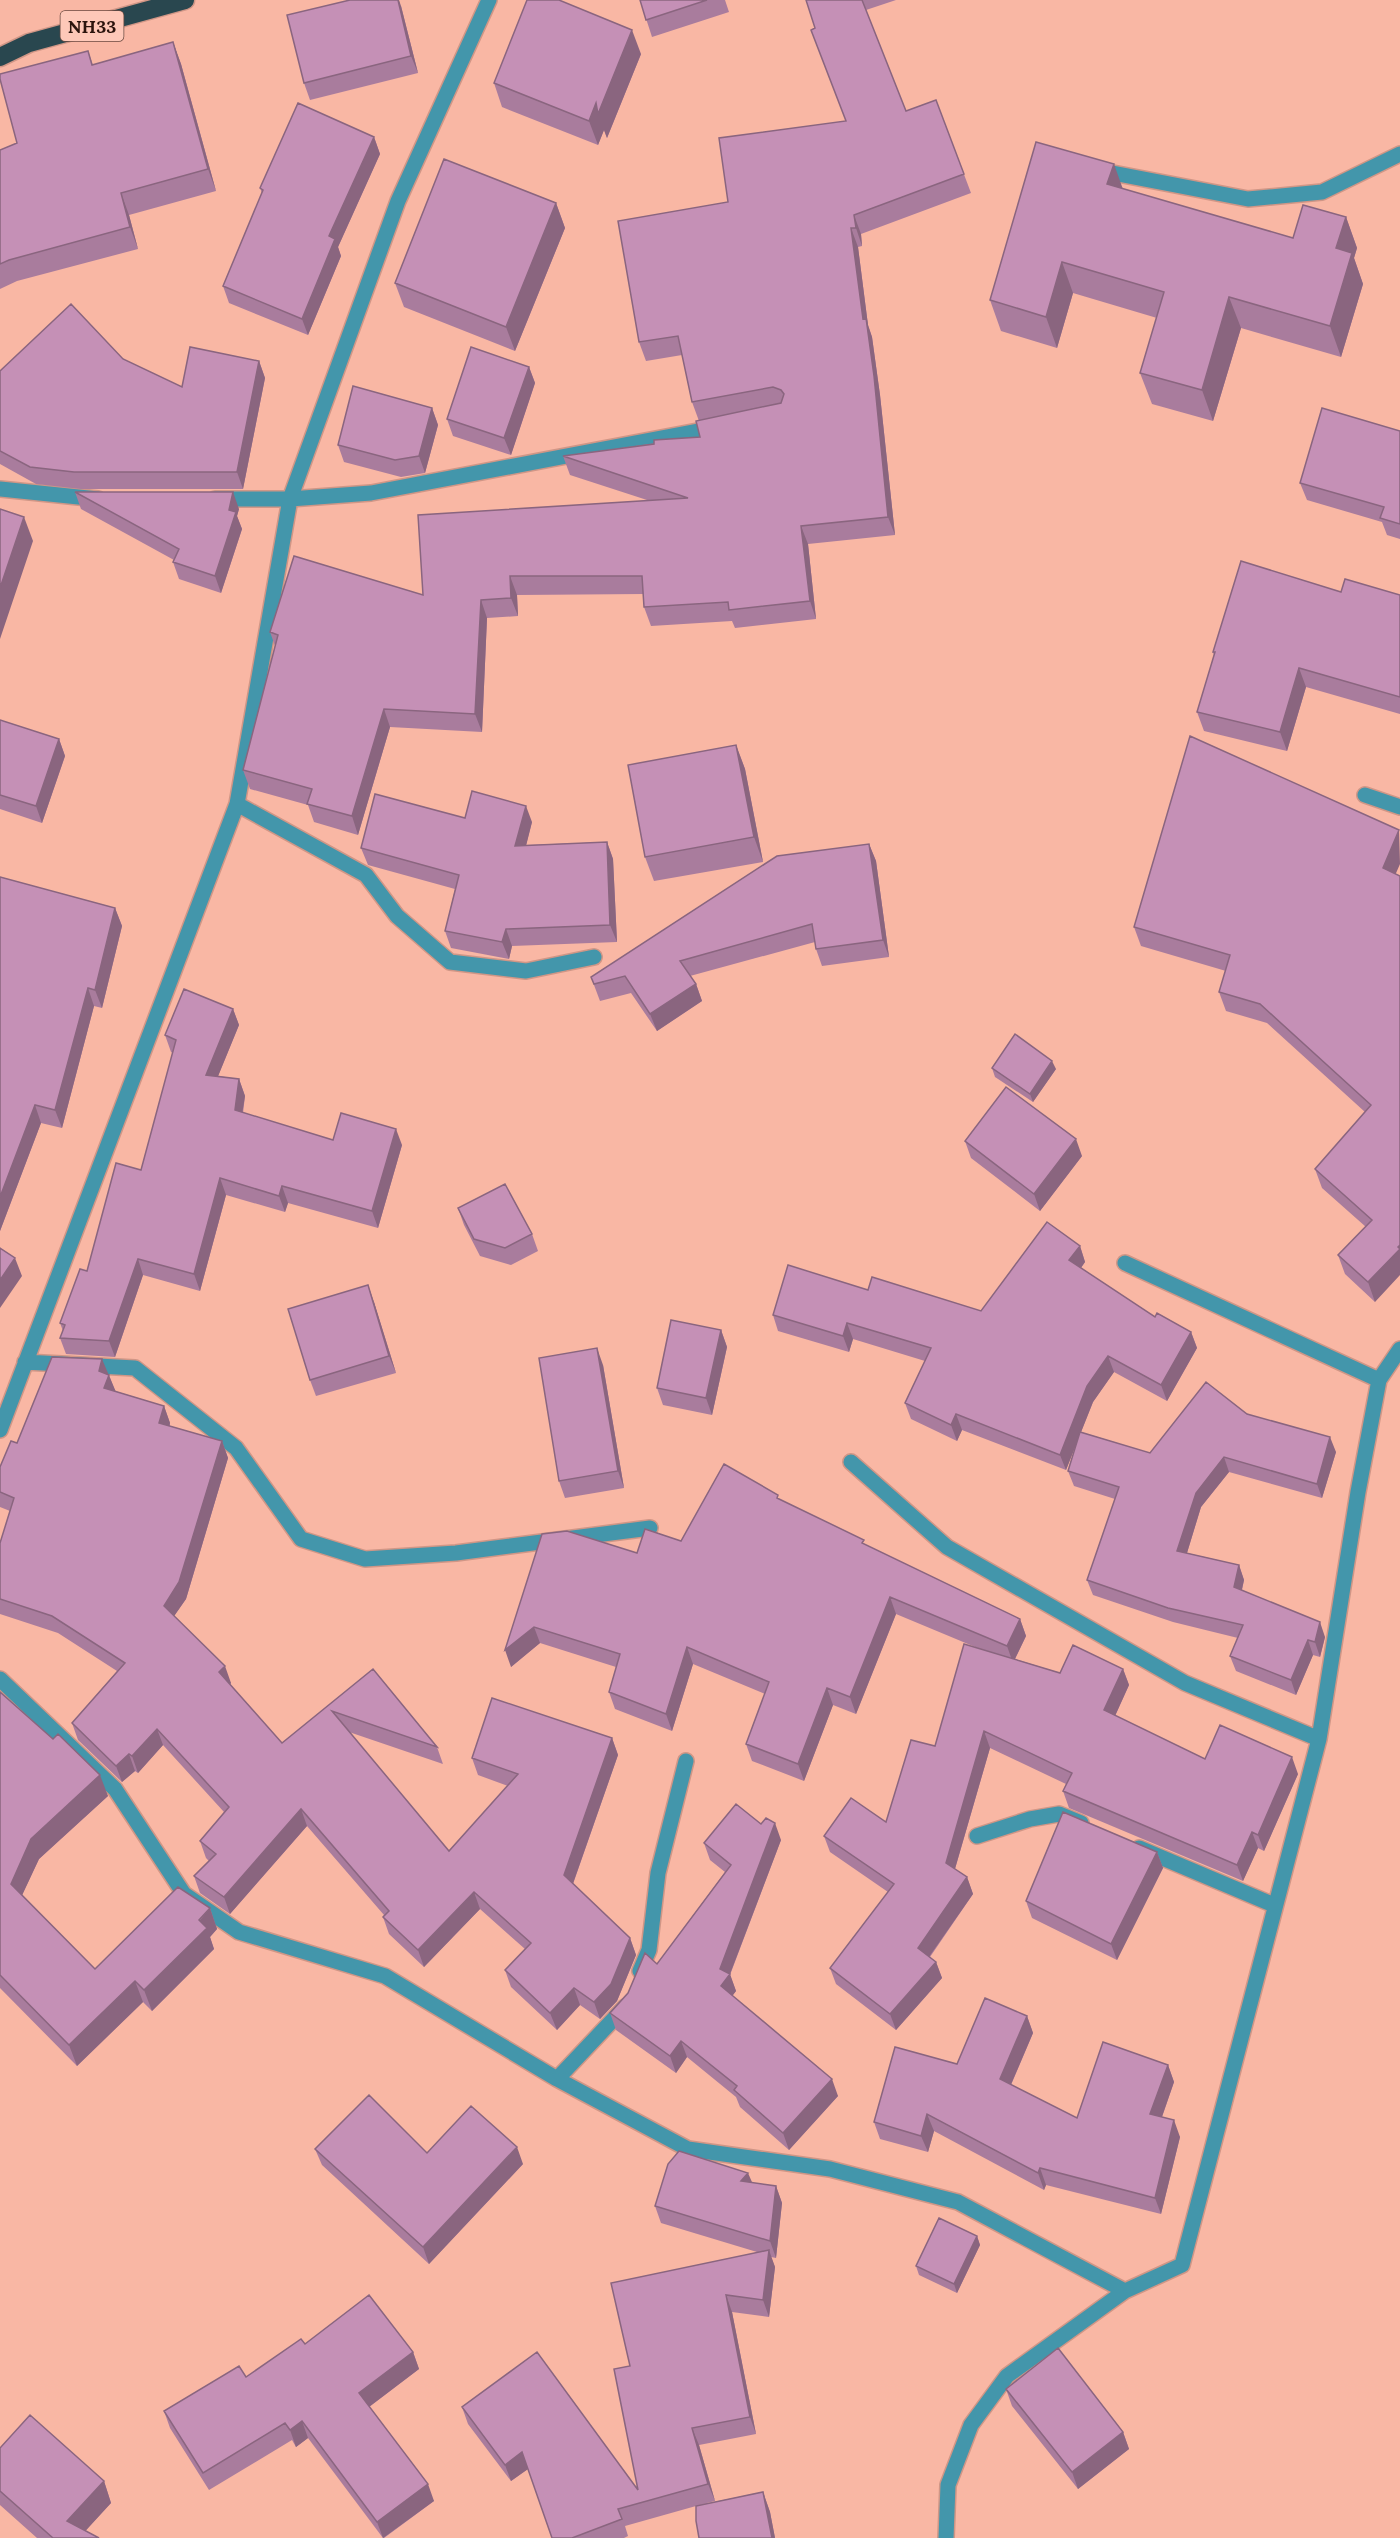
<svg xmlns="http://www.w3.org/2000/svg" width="1400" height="2538" font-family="Lora,serif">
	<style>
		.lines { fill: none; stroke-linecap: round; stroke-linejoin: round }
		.minor-casing { stroke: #d09686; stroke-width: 18 }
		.highway-casing { stroke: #d09686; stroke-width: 21 }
		.minor { stroke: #4396ab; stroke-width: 15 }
		.highway { stroke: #29474f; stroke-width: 18 }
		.wall { fill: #a97c9d }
		.shaded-wall { fill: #8a657f }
		.building { fill: #c590b6; stroke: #8a657f; stroke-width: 1.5 }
		.labels { text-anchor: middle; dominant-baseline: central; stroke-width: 4.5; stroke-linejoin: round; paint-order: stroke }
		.shield { fill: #fec8b8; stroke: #6b4a40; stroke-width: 1.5 }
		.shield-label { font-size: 18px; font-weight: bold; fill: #2c140d }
	</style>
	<rect width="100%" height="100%" fill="#f9b7a4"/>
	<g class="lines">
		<defs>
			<path id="minor" d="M 1097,170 L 1248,199 L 1322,192 L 1400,154
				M 0,489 L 98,499
				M 215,499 L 290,499 L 371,493 L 719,427
				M 1365,795 L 1400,807
				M 237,804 L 366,875 L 397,916 L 450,962 L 526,971 L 594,957
				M 1125,1263 L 1379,1380
				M 25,1362 L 135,1368 L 236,1448 L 301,1539 L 365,1559 L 456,1553 L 650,1528
				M 0,1430 L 237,804 L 290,499 L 398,201 L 489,0
				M 851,1462 L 947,1547 L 1185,1683 L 1319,1739
				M 0,1679 L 115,1789 L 184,1894 L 239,1932 L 385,1976 L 557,2079 L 688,2149 L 830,2169 L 958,2202 L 1125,2291 L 1182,2265 L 1319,1739 L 1358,1492 L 1379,1380 L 1400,1349
				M 977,1836 L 1030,1819 L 1059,1814 L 1081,1823
				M 1139,1848 L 1274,1905
				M 640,1971 L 649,1950 L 658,1873 L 686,1761
				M 557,2079 L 625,2007
				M 946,2538 L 948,2485 L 971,2425 L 1007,2376 L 1125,2291"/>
			<path id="highway" d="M 0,57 L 29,43 L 185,0"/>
		</defs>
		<use href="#minor" class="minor-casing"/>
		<use href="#highway" class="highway-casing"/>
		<use href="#minor" class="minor"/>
		<use href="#highway" class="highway"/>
	</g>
	<path class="wall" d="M 640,0 L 725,0 L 729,12 L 652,37 Z
		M 806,0 L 896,0 L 866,10 L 906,111 L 936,100 L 971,193 L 861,234 L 862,246 L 858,247 L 868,325 L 872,337 L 880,395 L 895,535 L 808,544 L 816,619 L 735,628 L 732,621 L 651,626 L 644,607 L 644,594 L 517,595 L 518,616 L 487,618 L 482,732 L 390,727 L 358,835 L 314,822 L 308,805 L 250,789 L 243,770 L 275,646 L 270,632 L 423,595 L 647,500 L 570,475 L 563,456 L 700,437 L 699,421 L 692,402 L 682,355 L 646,361 L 639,342 L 728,202 L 846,121 Z
		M 401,6 L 418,73 L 310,100 L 304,83 Z
		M 173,42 L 181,64 L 216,191 L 129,215 L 138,249 L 17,281 L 0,289 L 0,150 L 17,143 L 88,51 L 93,65 Z
		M 641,54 L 607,138 L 604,130 L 598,145 L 502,107 L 494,83 Z
		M 374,137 L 380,154 L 338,247 L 341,256 L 308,335 L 229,303 L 223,286 L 262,193 L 260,188 Z
		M 1123,189 L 1293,238 L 1346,217 L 1357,248 L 1354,258 L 1363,284 L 1341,357 L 1241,328 L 1213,421 L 1152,404 L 1140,373 L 1157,318 L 1073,293 L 1057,348 L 1001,331 L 990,300 Z
		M 556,203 L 565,228 L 515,351 L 404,307 L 395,283 Z
		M 123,359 L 182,387 L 259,361 L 265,378 L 243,489 L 81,489 L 36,484 L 0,464 L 0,371 Z
		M 529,367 L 535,383 L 511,455 L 453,436 L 447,419 Z
		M 432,408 L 438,425 L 425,473 L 401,477 L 344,462 L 338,445 Z
		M 1400,431 L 1400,539 L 1387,535 L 1382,522 L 1307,500 L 1300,483 Z
		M 75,492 L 239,509 L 237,516 L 242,529 L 221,593 L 179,579 L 173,562 L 174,560 L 81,509 Z
		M 1341,592 L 1400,595 L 1400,714 L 1306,687 L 1287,751 L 1204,731 L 1197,712 L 1214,655 L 1213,652 Z
		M 0,720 L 59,739 L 65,756 L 42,823 L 0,809 Z
		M 736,745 L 745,769 L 763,862 L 654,881 L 645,857 Z
		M 465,818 L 532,822 L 526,845 L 607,842 L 613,859 L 617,942 L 512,946 L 509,959 L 451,948 L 445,931 L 455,889 L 368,865 L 361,848 Z
		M 869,844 L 876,861 L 889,957 L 822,966 L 816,949 L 815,942 L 690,976 L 696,984 L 702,1001 L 657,1031 L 631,993 L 600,1001 L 591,977 Z
		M 1395,874 L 1375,1302 L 1345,1274 L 1338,1255 L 1366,1227 L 1322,1188 L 1315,1169 L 1365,1112 L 1267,1023 L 1226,1011 L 1219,992 L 1226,971 L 1141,946 L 1134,927 Z
		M 0,877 L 115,908 L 122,926 L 102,1008 L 94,1006 L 62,1128 L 41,1123 L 0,1231 Z
		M 233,1009 L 239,1025 L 218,1076 L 239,1079 L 245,1096 L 243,1113 L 333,1140 L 402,1145 L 378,1228 L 288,1203 L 285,1212 L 226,1195 L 200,1291 L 143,1275 L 115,1357 L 66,1354 L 60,1338 L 63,1331 L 60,1323 L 141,1170 L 173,1053 L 171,1052 L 165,1035 Z
		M 992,1068 L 1056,1069 L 1033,1102 L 995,1077 Z
		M 965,1141 L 1082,1156 L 1040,1211 L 971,1158 Z
		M 458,1208 L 532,1234 L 538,1251 L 511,1265 L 480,1256 L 464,1225 Z
		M 1080,1246 L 1085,1262 L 1081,1268 L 1155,1317 L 1191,1332 L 1197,1348 L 1167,1401 L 1114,1372 L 1093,1402 L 1081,1432 L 1150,1453 L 1247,1414 L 1336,1452 L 1322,1498 L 1229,1472 L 1201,1507 L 1187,1553 L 1239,1565 L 1244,1580 L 1242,1590 L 1325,1637 L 1320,1657 L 1313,1655 L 1296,1695 L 1236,1671 L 1230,1656 L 1238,1638 L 1173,1622 L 1093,1595 L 1087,1580 L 1115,1499 L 1074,1486 L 1068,1471 L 1077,1442 L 1066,1470 L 962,1430 L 957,1441 L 911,1419 L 905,1403 L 925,1361 L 853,1339 L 849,1352 L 778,1331 L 773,1315 L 868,1290 L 981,1311 Z
		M 374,1302 L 396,1373 L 316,1396 L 310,1380 Z
		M 721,1330 L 727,1347 L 712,1415 L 663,1405 L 657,1388 Z
		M 603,1365 L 624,1488 L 565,1498 L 559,1481 Z
		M 108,1374 L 109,1375 L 115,1391 L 164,1406 L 170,1423 L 170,1426 L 222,1441 L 228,1458 L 186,1599 L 174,1616 L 231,1683 L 230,1685 L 282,1743 L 373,1669 L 437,1747 L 443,1764 L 349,1732 L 449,1851 L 508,1786 L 478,1775 L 472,1758 L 612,1738 L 618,1755 L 573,1884 L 630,1938 L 636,1955 L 617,2001 L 600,2019 L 580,2005 L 557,2030 L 511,1987 L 505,1970 L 525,1949 L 480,1909 L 424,1967 L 389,1934 L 383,1917 L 384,1915 L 307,1826 L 230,1914 L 200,1893 L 194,1876 L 209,1861 L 206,1858 L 200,1841 L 224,1812 L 163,1745 L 138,1773 L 135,1771 L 122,1782 L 78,1740 L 72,1723 L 117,1671 L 58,1633 L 0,1614 L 0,1543 L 10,1511 L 0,1507 L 0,1467 L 17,1443 Z
		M 780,1500 L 866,1545 L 1020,1619 L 1026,1636 L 1015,1659 L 1060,1673 L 1123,1669 L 1129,1685 L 1115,1716 L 1205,1759 L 1298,1774 L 1264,1851 L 1258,1848 L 1243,1881 L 1069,1808 L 1063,1791 L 1066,1784 L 990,1748 L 955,1869 L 967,1877 L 973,1894 L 930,1957 L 936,1962 L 942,1978 L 896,2030 L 836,1984 L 830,1968 L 888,1892 L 830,1852 L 824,1836 L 886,1822 L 935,1746 L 980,1649 L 896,1614 L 856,1714 L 833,1705 L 804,1781 L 752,1761 L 746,1744 L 765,1694 L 693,1664 L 672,1731 L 615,1709 L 609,1692 L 616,1667 L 540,1643 L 511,1667 L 542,1534 L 637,1553 L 681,1541 Z
		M 0,1692 L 108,1796 L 39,1859 L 22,1895 L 95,1969 L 210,1908 L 217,1929 L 210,1937 L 214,1949 L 152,2011 L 143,2002 L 77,2066 L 0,1988 Z
		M 781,1840 L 730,1975 L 736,1991 L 732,1996 L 838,2096 L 789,2150 L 740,2107 L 736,2097 L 687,2057 L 676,2073 L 616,2030 L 610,2013 L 657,1964 L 725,1872 L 710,1860 L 704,1843 Z
		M 1157,1852 L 1163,1868 L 1117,1960 L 1032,1918 L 1026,1901 Z
		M 1027,2016 L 1033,2033 L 1011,2085 L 1077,2118 L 1168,2065 L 1174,2082 L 1162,2117 L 1180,2137 L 1161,2214 L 1046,2185 L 1044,2190 L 934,2131 L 928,2152 L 880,2139 L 874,2122 Z
		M 315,2149 L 427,2153 L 523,2164 L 429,2264 L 322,2165 Z
		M 752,2183 L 776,2186 L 782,2203 L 776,2258 L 771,2257 L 775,2267 L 769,2317 L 732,2312 L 756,2434 L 699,2445 L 715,2501 L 703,2504 L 763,2492 L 770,2512 L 775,2538 L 699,2538 L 696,2506 L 625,2526 L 628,2536 L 624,2538 L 552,2538 L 528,2469 L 511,2481 L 468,2424 L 462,2407 L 638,2490 L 630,2366 L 757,2252 L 661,2223 L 655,2206 Z
		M 977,2236 L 980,2245 L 957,2293 L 919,2275 L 916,2266 Z
		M 305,2344 L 413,2352 L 419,2369 L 369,2407 L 434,2501 L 384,2538 L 383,2538 L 308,2438 L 296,2447 L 292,2440 L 209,2490 L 170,2428 L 164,2411 L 246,2377 Z
		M 1006,2389 L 1123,2432 L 1129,2449 L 1078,2489 L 1012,2406 Z
		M 0,2448 L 104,2481 L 111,2503 L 85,2531 L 99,2538 L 37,2538 L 0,2505 Z"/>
	<path class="shaded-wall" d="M 398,0 L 399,0 L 401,6 L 418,73 L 411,56 Z
		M 632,30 L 641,54 L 607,138 L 604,130 L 598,145 L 589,121 L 596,103 Z
		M 173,42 L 181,64 L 216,191 L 208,169 Z
		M 374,137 L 380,154 L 338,247 L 341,256 L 308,335 L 302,319 L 329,236 Z
		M 1114,164 L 1125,195 L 1107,184 Z
		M 121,193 L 129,215 L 138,249 L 130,227 Z
		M 556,203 L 565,228 L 515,351 L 506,327 Z
		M 854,215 L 861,234 L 862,246 L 856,228 Z
		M 1346,217 L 1357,248 L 1354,258 L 1363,284 L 1341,357 L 1330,326 L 1336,248 Z
		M 851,228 L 858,247 L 868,325 L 872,337 L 880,395 L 895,535 L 888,517 Z
		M 1062,262 L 1073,293 L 1057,348 L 1046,317 Z
		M 1229,297 L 1241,328 L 1213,421 L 1202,390 Z
		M 259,361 L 265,378 L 243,489 L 237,472 Z
		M 529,367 L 535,383 L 511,455 L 504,438 Z
		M 432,408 L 438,425 L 425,473 L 419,456 Z
		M 233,492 L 239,509 L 237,516 L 242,529 L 221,593 L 215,576 Z
		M 24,517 L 33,541 L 0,639 L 0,588 Z
		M 801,526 L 808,544 L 816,619 L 810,601 Z
		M 510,576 L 517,595 L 518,616 L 511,598 Z
		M 481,600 L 487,618 L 482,732 L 475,714 Z
		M 1299,668 L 1306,687 L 1287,751 L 1280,732 Z
		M 384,709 L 390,727 L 358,835 L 352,816 Z
		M 59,739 L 65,756 L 42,823 L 36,806 Z
		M 736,745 L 745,769 L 763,862 L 754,837 Z
		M 526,806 L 532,822 L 522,862 L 515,846 Z
		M 1399,830 L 1400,864 L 1390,887 L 1383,868 Z
		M 607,842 L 613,859 L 617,942 L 610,925 Z
		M 869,844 L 876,861 L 889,957 L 883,940 Z
		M 115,908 L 122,926 L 102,1008 L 95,990 Z
		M 506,929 L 512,946 L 509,959 L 502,942 Z
		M 696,984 L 702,1001 L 657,1031 L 650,1014 Z
		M 88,988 L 94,1006 L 62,1128 L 55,1110 Z
		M 233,1009 L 239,1025 L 212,1091 L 206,1075 Z
		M 1052,1061 L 1056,1069 L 1033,1102 L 1030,1094 Z
		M 239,1079 L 245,1096 L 240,1127 L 235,1110 Z
		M 35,1105 L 41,1123 L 0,1231 L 0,1197 Z
		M 396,1129 L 402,1145 L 378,1228 L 372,1211 Z
		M 1076,1139 L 1082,1156 L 1040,1211 L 1034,1194 Z
		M 220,1178 L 226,1195 L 200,1291 L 194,1274 Z
		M 282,1186 L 288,1203 L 285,1212 L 279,1196 Z
		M 1400,1245 L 1400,1275 L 1375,1302 L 1368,1282 Z
		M 1080,1246 L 1085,1262 L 1075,1276 L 1069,1260 Z
		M 15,1258 L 22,1276 L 0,1308 L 0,1280 Z
		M 138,1259 L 143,1275 L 115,1357 L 109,1341 Z
		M 368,1285 L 374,1302 L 396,1373 L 389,1356 Z
		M 847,1323 L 853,1339 L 849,1352 L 843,1336 Z
		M 721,1330 L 727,1347 L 712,1415 L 706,1398 Z
		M 1191,1332 L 1197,1348 L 1167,1401 L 1161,1385 Z
		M 597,1348 L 603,1365 L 624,1488 L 618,1471 Z
		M 1108,1356 L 1114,1372 L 1093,1402 L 1066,1470 L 1060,1455 L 1087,1386 Z
		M 102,1359 L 116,1392 L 110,1405 L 99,1371 Z
		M 164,1406 L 170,1423 L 165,1440 L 159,1423 Z
		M 956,1414 L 962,1430 L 957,1441 L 951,1425 Z
		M 1330,1437 L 1336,1452 L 1322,1498 L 1317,1484 Z
		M 222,1441 L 228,1458 L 186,1599 L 170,1622 L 164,1606 Z
		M 1224,1457 L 1229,1472 L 1201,1507 L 1183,1566 L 1177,1551 L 1196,1493 Z
		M 1239,1565 L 1244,1580 L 1239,1602 L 1234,1587 Z
		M 890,1597 L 896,1614 L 856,1714 L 850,1697 Z
		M 1020,1619 L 1026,1636 L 1013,1663 L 1007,1646 Z
		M 1320,1622 L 1325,1637 L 1320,1657 L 1315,1642 Z
		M 534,1627 L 540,1643 L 511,1667 L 505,1650 Z
		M 1308,1640 L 1313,1655 L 1296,1695 L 1291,1680 Z
		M 687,1647 L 693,1664 L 672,1731 L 666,1714 Z
		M 225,1666 L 231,1683 L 225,1689 L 219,1672 Z
		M 1123,1669 L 1129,1685 L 1110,1727 L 1104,1710 Z
		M 827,1688 L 833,1705 L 804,1781 L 798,1764 Z
		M 157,1729 L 163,1745 L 138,1773 L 132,1756 Z
		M 984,1731 L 990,1748 L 952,1879 L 946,1863 Z
		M 612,1738 L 618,1755 L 570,1892 L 564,1875 Z
		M 129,1754 L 135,1771 L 122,1782 L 116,1766 Z
		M 1292,1757 L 1298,1774 L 1264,1851 L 1258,1835 Z
		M 100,1775 L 108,1796 L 39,1859 L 18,1904 L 11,1884 L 31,1839 Z
		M 301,1809 L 307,1826 L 230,1914 L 224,1897 Z
		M 775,1823 L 781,1840 L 730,1974 L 736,1991 L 727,2003 L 721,1986 L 720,1969 Z
		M 1252,1832 L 1258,1848 L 1243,1881 L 1237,1865 Z
		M 1157,1852 L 1163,1868 L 1117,1960 L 1111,1944 Z
		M 967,1877 L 973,1894 L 924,1964 L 918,1948 Z
		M 474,1892 L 480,1909 L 424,1967 L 418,1950 Z
		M 210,1908 L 217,1929 L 210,1937 L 214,1949 L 152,2011 L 144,1990 Z
		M 630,1938 L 636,1955 L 617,2001 L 600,2019 L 594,2002 Z
		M 936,1962 L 942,1978 L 896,2030 L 890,2014 Z
		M 135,1981 L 143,2002 L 77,2066 L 69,2045 Z
		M 574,1988 L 580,2005 L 557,2030 L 550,2013 Z
		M 1027,2016 L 1033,2033 L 1006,2096 L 1000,2079 Z
		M 681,2041 L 687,2057 L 676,2073 L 670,2056 Z
		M 1168,2065 L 1174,2082 L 1157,2131 L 1150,2114 Z
		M 832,2079 L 838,2096 L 789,2150 L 783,2133 Z
		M 927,2114 L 934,2131 L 928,2152 L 921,2136 Z
		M 1174,2120 L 1180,2137 L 1161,2214 L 1155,2198 Z
		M 517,2147 L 523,2164 L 429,2264 L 423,2247 Z
		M 1040,2168 L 1046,2185 L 1044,2190 L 1038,2173 Z
		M 748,2173 L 755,2189 L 741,2181 Z
		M 776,2186 L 782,2203 L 776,2258 L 770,2241 Z
		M 977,2236 L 980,2245 L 957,2293 L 954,2284 Z
		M 769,2250 L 775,2267 L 769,2317 L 763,2300 Z
		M 726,2295 L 732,2312 L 756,2434 L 750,2417 Z
		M 413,2352 L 419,2369 L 365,2410 L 359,2393 Z
		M 302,2421 L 308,2438 L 296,2447 L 290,2430 Z
		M 692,2428 L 699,2445 L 715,2501 L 708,2484 Z
		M 1123,2432 L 1129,2449 L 1078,2489 L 1072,2472 Z
		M 522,2452 L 528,2469 L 511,2481 L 505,2465 Z
		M 104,2481 L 111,2503 L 79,2538 L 67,2521 Z
		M 428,2484 L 434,2501 L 383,2538 L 377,2522 Z
		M 763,2492 L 770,2512 L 775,2538 L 772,2538 Z"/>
	<path class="building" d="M 350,0 L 398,0 L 411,56 L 304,83 L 287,15 Z
		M 527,0 L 559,0 L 632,30 L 598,114 L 596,103 L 589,121 L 494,83 Z
		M 640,0 L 707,0 L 646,20 Z
		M 806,0 L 862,0 L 906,111 L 936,100 L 964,174 L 854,215 L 856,228 L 851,228 L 863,319 L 866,318 L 874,376 L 888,517 L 801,526 L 810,601 L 729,610 L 728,602 L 644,607 L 642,576 L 510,576 L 511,598 L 481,600 L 475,714 L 384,709 L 352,816 L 307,804 L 312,789 L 243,770 L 278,635 L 270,632 L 294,556 L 423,595 L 418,515 L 688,498 L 563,456 L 654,444 L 654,440 L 700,437 L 696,421 L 781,403 L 784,394 L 781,390 L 773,387 L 692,402 L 678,336 L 639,342 L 618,221 L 728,202 L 719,138 L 846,121 L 811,30 L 815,28 Z
		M 173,42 L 208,169 L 121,193 L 130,227 L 9,260 L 0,264 L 0,150 L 17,143 L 0,79 L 0,74 L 88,51 L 92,65 Z
		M 298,103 L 374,137 L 329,236 L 335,239 L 302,319 L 223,286 L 263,190 L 260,188 Z
		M 1036,142 L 1114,164 L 1107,184 L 1293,238 L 1303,205 L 1346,217 L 1336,248 L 1352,253 L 1330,326 L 1229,297 L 1202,390 L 1140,373 L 1164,292 L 1062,262 L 1046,317 L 990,300 Z
		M 444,159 L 556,203 L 506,327 L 395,283 Z
		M 71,304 L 123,359 L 182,387 L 190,347 L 259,361 L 237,472 L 74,472 L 30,467 L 0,451 L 0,371 Z
		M 471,347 L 529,367 L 504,438 L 447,419 Z
		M 353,386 L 432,408 L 419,456 L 395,460 L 338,445 Z
		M 1322,408 L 1400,431 L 1400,524 L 1380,518 L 1384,507 L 1300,483 Z
		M 75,492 L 233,492 L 229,510 L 236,512 L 215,576 L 173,562 L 179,549 Z
		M 0,509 L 24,517 L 0,588 Z
		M 1241,561 L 1341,592 L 1345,579 L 1400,595 L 1400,697 L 1299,668 L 1280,732 L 1197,712 L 1215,652 L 1213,652 Z
		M 0,720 L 59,739 L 36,806 L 0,795 Z
		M 1190,736 L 1399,830 L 1383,868 L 1400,876 L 1400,1245 L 1398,1247 L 1400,1249 L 1368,1282 L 1338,1255 L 1372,1220 L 1315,1169 L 1371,1105 L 1260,1004 L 1219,992 L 1230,955 L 1134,927 Z
		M 736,745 L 754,837 L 645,857 L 628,765 Z
		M 472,791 L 526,806 L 515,846 L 607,842 L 610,925 L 506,929 L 502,942 L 445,931 L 459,875 L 361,848 L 375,794 L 465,818 Z
		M 869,844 L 883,940 L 816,949 L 812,924 L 680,961 L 696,984 L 650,1014 L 625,976 L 594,984 L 591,977 L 777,856 Z
		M 0,877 L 115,908 L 95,990 L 88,988 L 55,1110 L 35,1105 L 0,1197 Z
		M 184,989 L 233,1009 L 206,1075 L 239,1079 L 235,1110 L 333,1140 L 341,1113 L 396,1129 L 372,1211 L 282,1186 L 279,1196 L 220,1178 L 194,1274 L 138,1259 L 109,1341 L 60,1338 L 65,1325 L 60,1323 L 80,1269 L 87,1271 L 116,1163 L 141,1170 L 176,1040 L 165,1035 Z
		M 1015,1034 L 1052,1061 L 1030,1094 L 992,1068 Z
		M 1006,1087 L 1076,1139 L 1034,1194 L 965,1141 Z
		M 505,1184 L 532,1234 L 505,1248 L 474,1239 L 458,1208 Z
		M 1047,1222 L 1080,1246 L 1069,1260 L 1155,1317 L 1157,1313 L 1191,1332 L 1161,1385 L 1108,1356 L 1087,1386 L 1060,1455 L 956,1414 L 951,1425 L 905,1403 L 931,1348 L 847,1323 L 843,1336 L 773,1315 L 788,1265 L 868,1290 L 872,1277 L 981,1311 Z
		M 0,1248 L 15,1258 L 0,1280 Z
		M 368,1285 L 389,1356 L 310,1380 L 288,1309 Z
		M 671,1320 L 721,1330 L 706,1398 L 657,1388 Z
		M 597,1348 L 618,1471 L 559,1481 L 539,1358 Z
		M 52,1357 L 102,1359 L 99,1371 L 109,1375 L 104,1388 L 164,1406 L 159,1423 L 222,1441 L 179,1582 L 164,1606 L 225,1666 L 219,1672 L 282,1743 L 373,1669 L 437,1747 L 332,1711 L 449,1851 L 518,1774 L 472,1758 L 492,1698 L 612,1738 L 564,1875 L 630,1938 L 611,1984 L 594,2002 L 574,1988 L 550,2013 L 505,1970 L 531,1943 L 474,1892 L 418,1950 L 383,1917 L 389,1911 L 301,1809 L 224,1897 L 194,1876 L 216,1854 L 200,1841 L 229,1807 L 157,1729 L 132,1756 L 129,1754 L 116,1766 L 72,1723 L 125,1663 L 52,1616 L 0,1599 L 0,1543 L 14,1498 L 0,1492 L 0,1467 L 11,1441 L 17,1443 Z
		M 1206,1382 L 1247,1414 L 1330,1437 L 1317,1484 L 1224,1457 L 1196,1493 L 1177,1551 L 1239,1565 L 1234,1587 L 1320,1622 L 1315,1642 L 1308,1640 L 1291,1680 L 1230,1656 L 1243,1625 L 1168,1608 L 1087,1580 L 1119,1487 L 1068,1471 L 1080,1432 L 1150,1453 Z
		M 724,1464 L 778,1495 L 777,1498 L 864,1540 L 862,1543 L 1020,1619 L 1007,1646 L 890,1597 L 850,1697 L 827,1688 L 798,1764 L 746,1744 L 769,1682 L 687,1647 L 666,1714 L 609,1692 L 620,1654 L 534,1627 L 505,1650 L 542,1534 L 567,1531 L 637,1553 L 645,1529 L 681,1541 Z
		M 964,1644 L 1060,1673 L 1073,1645 L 1123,1669 L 1104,1710 L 1205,1759 L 1220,1725 L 1292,1757 L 1258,1835 L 1252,1832 L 1237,1865 L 1063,1791 L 1072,1773 L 984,1731 L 946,1863 L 967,1877 L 918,1948 L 936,1962 L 890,2014 L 830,1968 L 894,1884 L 824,1836 L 851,1798 L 886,1822 L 911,1740 L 935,1746 Z
		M 0,1692 L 53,1739 L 58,1734 L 100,1775 L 31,1839 L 11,1884 L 95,1969 L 178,1887 L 210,1908 L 199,1920 L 207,1928 L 144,1990 L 135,1981 L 69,2045 L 0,1975 Z
		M 736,1804 L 761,1824 L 766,1818 L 775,1823 L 720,1969 L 730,1974 L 721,1986 L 832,2079 L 783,2133 L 734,2090 L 737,2086 L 681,2041 L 670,2056 L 610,2013 L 628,1993 L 645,1953 L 657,1964 L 731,1865 L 704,1843 Z
		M 1063,1812 L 1157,1852 L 1111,1944 L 1026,1901 Z
		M 985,1998 L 1027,2016 L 1000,2079 L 1077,2118 L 1103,2042 L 1168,2065 L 1150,2114 L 1174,2120 L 1155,2198 L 1040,2168 L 1038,2173 L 927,2114 L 921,2136 L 874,2122 L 895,2047 L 957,2064 Z
		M 369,2095 L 427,2153 L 471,2106 L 517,2147 L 423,2247 L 315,2149 Z
		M 679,2151 L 748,2173 L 741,2181 L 776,2186 L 770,2241 L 655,2206 L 668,2164 Z
		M 939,2218 L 977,2236 L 954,2284 L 916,2266 Z
		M 769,2250 L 763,2300 L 726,2295 L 750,2417 L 692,2428 L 708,2484 L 618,2509 L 622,2519 L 572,2538 L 552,2538 L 522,2452 L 505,2465 L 462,2407 L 537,2352 L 638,2490 L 614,2369 L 630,2366 L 611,2283 Z
		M 369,2295 L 413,2352 L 359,2393 L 428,2484 L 377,2522 L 302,2421 L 290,2430 L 285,2423 L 203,2473 L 164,2411 L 239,2366 L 246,2377 L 301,2339 L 305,2344 Z
		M 1058,2348 L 1123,2432 L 1072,2472 L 1006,2389 Z
		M 30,2415 L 104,2481 L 67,2521 L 99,2538 L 53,2538 L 0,2491 L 0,2448 Z
		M 763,2492 L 772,2538 L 699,2538 L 696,2521 L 696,2506 Z"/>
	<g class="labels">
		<rect class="shield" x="60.5" y="11" width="63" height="30" rx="4.5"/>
		<g class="shield-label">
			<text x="92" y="26">NH33</text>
		</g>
	</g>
</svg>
